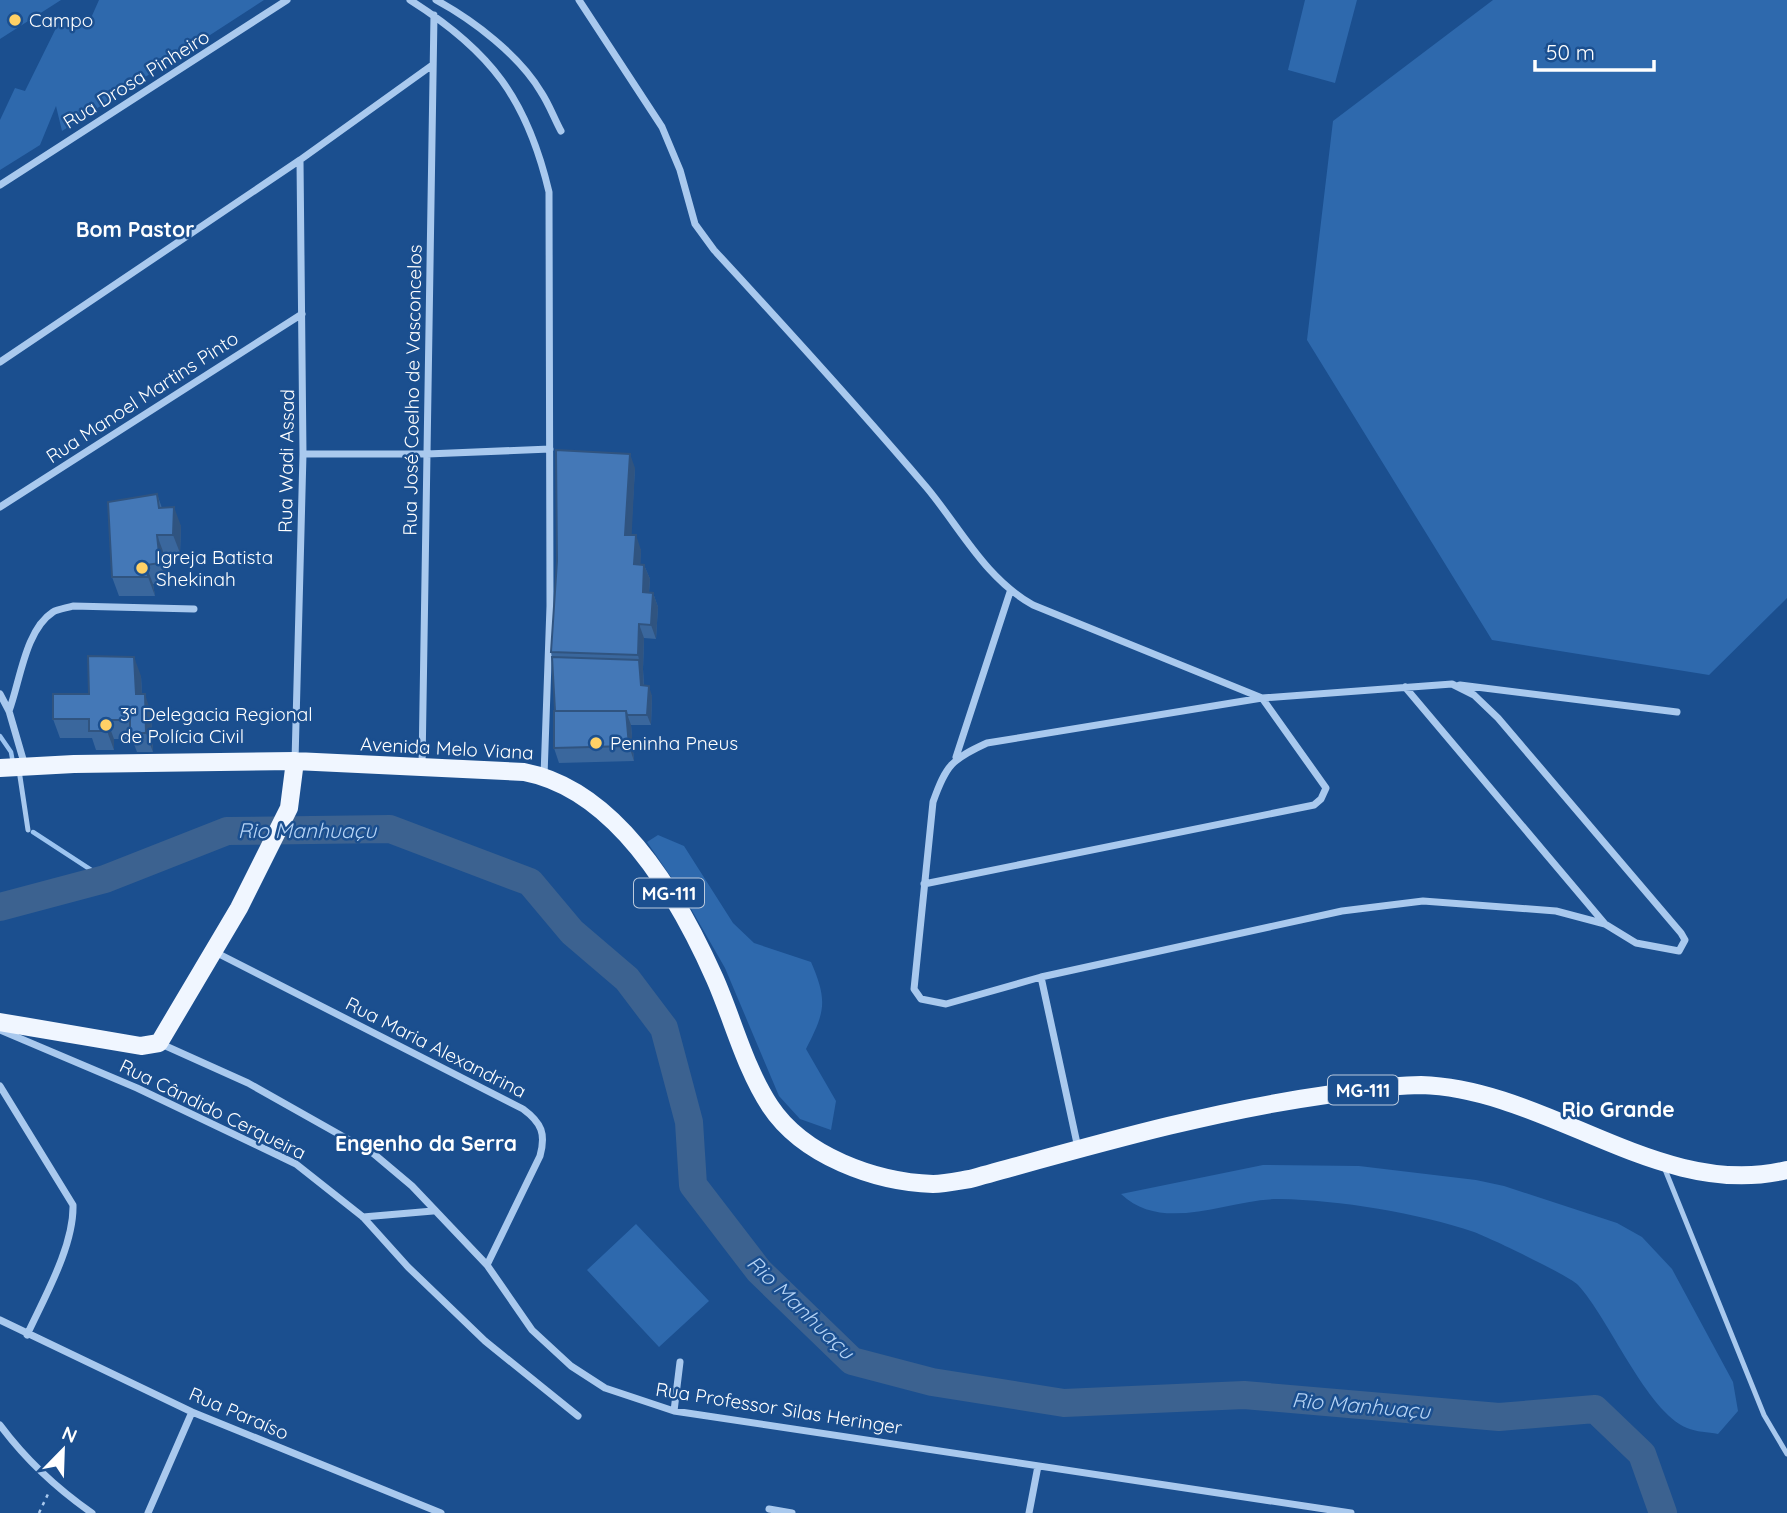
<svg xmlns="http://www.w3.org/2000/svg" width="1787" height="1513" font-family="Quicksand,sans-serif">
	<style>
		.green { fill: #2e69ad }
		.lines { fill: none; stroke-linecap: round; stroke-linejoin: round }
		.stream { stroke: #9cc4f0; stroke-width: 4.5 }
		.river { stroke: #3c6290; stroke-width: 28 }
		.path { stroke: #a9c9ee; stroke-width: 2.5; stroke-dasharray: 3.5 5; stroke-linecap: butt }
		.service { stroke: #a9c9ee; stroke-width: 5 }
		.minor { stroke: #a9c9ee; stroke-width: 7 }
		.primary { stroke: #f0f6ff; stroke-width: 18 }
		.wall { fill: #3a679d }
		.shaded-wall { fill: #305480 }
		.building { fill: #4478b7; stroke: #305480; stroke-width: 2 }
		.poi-dot { fill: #ffd166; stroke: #1b4f8f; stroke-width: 2.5 }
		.labels { text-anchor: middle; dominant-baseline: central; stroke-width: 5; stroke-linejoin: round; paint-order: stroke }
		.shield { fill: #1b4f8f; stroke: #bbcadd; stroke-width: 2 }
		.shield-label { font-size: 18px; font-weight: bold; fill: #fff }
		.poi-label { font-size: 19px; fill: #fff; stroke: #1b4f8f; text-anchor: start }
		.street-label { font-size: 19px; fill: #fff; stroke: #1b4f8f }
		.neighbourhood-label { font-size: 21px; font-weight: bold; fill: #fff; stroke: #1b4f8f }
		.water-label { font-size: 21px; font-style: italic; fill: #b5d3f5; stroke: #1b4f8f }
	</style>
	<rect width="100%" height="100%" fill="#1b4f8f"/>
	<path class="green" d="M 0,0 L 61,0 L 0,39 Z
		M 99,0 L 264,0 L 62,131 L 56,106 L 40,145 L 0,170 L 0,120 L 15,88 L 25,91 L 62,16 L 87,27 Z
		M 1305,0 L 1357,0 L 1335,83 L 1288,70 Z
		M 1493,0 L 1787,0 L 1787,598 L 1709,675 L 1492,640 L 1307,340 L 1333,121 Z
		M 658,835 L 684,846 L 733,923 L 754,943 L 811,962 C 828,1001 825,1012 806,1049 L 836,1101 L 831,1130 L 800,1119 L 779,1096 L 725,968 L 682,893 L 647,842 Z
		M 1263,1165 L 1359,1166 L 1476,1180 L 1504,1186 L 1617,1223 L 1642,1237 L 1672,1269 L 1733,1382 L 1738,1411 L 1718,1434 C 1708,1432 1696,1432 1687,1428 C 1647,1412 1608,1317 1578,1285 C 1570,1276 1488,1237 1474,1232 C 1419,1213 1338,1200 1280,1199 C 1229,1198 1164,1235 1121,1194 Z
		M 636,1224 L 709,1301 L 659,1347 L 587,1270 Z"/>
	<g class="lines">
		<path class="stream" d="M 0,736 L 11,752 L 13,763
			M 33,832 L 105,879"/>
		<path class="river" d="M 0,907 L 105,879 L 227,831 L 390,829 L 530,882 L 572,932 L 627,979 L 664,1028 L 689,1122 L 693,1185 L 759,1271 L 852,1361 L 932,1382 L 1064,1403 L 1244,1395 L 1499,1417 L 1595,1409 L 1642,1454 L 1663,1513"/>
		<path class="path" d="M 39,1513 L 48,1494"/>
		<path class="service" d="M 19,770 L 28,830
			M 1664,1167 L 1764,1415 L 1787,1454"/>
		<path class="minor" d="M 410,0 C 491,51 527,99 549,192 L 550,606 L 544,776
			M 436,0 C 473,20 519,55 541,92 C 549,104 554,118 561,131
			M 579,0 L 662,127 L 680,170 L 695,224 L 714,250 C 786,328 858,407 927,488 C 961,529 985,578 1033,605 L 1262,698 L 1326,788 L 1321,799 L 1314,805 L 924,884
			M 0,185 L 287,0
			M 0,362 L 300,160 L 431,66
			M 303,454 L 427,454 L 550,449
			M 0,507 L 302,314
			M 1452,684 L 1474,695 L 1498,718 L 1681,933 L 1685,940 L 1679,951 L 1636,943 L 1605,924 L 1556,911 L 1423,901 L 1342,911 L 1041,977 L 946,1004 L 921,999 L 914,989 L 933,802 C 946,765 952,759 987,743 L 1262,698 Z
			M 1460,685 L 1677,712
			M 1405,687 L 1605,924
			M 0,694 L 9,711 L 25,766
			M 9,711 C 20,682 25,630 53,612 C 58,609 67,608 73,606 L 194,609
			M 956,757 L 1010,592
			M 295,761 L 303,454 L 300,160
			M 422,766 L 434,15
			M 215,952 L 523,1109 C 542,1123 546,1134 540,1156 L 487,1265
			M 1041,977 L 1078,1148
			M 0,1030 L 137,1088 L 296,1164 L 363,1217 L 408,1267 L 485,1341 L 578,1416
			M 159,1043 L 248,1083 L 374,1154 L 412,1186 L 487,1265 L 532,1330 L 571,1366 L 605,1388 L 674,1411 L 1351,1513
			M 0,1086 L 73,1205 C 74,1246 44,1298 27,1335
			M 363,1217 L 433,1211
			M 0,1320 L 192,1412 L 441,1513
			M 674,1411 L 680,1362
			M 0,1425 C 26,1460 56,1488 92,1513
			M 769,1509 L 792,1513
			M 148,1513 L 192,1412
			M 1029,1513 L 1038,1466"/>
		<path class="primary" d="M 0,768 L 74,764 L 295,761 L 524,772 C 618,790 679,898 715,979 C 733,1020 745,1068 770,1106 C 803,1156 875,1182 933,1184 C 945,1184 958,1181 970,1179 C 1087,1147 1205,1112 1326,1095 C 1357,1091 1389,1085 1421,1085 C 1549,1089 1660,1201 1787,1170
			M 0,1022 L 141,1046 L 159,1043 L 239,908 L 289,808 L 295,761"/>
	</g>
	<path class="wall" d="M 635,468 L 631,535 L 641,550 L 640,564 L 644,565 L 650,579 L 649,592 L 653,593 L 658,607 L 656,639 L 644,638 L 643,669 L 644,686 L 652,696 L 651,725 L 631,725 L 634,761 L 559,763 L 554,748 L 555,711 L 552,657 L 551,652 Z
		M 157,494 L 162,508 L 181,526 L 180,553 L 164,554 L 167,582 L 153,584 L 155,596 L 119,596 L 112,577 Z
		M 141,676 L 142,694 L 151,713 L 153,752 L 137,752 L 132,739 L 114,739 L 114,750 L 96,750 L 92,738 L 60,738 L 53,719 Z"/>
	<path class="shaded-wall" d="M 630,454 L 635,468 L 631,549 L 625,535 Z
		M 174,507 L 181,526 L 180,553 L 173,535 Z
		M 157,535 L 164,554 L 167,582 L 160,563 Z
		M 636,535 L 641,550 L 640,578 L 634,564 Z
		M 146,565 L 153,584 L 155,596 L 148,577 Z
		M 644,565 L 650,579 L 648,606 L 643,592 Z
		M 653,593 L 658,607 L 656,639 L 651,625 Z
		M 639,624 L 644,638 L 643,669 L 644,695 L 641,685 L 639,660 L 638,655 Z
		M 134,657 L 141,676 L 143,713 L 136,694 Z
		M 649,686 L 652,696 L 651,725 L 647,715 Z
		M 145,694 L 151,713 L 153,752 L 146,733 Z
		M 626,711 L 631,725 L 634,761 L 629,746 Z
		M 107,720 L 114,739 L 114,750 L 107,731 Z"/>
	<path class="building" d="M 556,450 L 630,454 L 625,535 L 636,535 L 634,564 L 644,565 L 643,592 L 653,593 L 651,625 L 639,624 L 638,655 L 551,652 L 557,561 Z
		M 157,494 L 159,508 L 174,507 L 173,535 L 157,535 L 160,563 L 146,565 L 148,577 L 112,577 L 108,502 Z
		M 88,656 L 134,657 L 136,694 L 145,694 L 146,733 L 130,733 L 130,720 L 107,720 L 107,731 L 89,731 L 89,719 L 53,719 L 53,694 L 89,694 Z
		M 552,657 L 639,660 L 641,685 L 649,686 L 647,715 L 627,715 L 626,711 L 555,711 Z
		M 554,711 L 626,711 L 629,746 L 554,748 Z"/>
	<g class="poi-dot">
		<circle cx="15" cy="20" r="7"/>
		<circle cx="142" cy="568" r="7"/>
		<circle cx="106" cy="725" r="7"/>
		<circle cx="596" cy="743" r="7"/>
	</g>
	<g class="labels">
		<g class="shield">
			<rect x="634" y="878.5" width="70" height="29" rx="5"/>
			<rect x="1328" y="1075.5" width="70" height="29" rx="5"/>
		</g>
		<g class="shield-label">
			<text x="669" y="893">MG-111</text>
			<text x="1363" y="1090">MG-111</text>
		</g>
		<g class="poi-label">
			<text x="29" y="20">Campo</text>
			<text x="156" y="557">Igreja Batista<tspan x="156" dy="22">Shekinah</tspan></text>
			<text x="120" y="714">3ª Delegacia Regional<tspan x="120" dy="22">de Polícia Civil</tspan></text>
			<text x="610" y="743">Peninha Pneus</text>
		</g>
		<g class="street-label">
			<text transform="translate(136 79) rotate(-32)">Rua Drosa Pinheiro</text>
			<text transform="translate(412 390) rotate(-89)">Rua José Coelho de Vasconcelos</text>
			<text transform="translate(142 397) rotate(-33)">Rua Manoel Martins Pinto</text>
			<text transform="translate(286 461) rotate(-89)">Rua Wadi Assad</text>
			<text transform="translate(447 748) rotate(3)">Avenida Melo Viana</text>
			<text transform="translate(436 1047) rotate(27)">Rua Maria Alexandrina</text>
			<text transform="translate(213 1109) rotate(26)">Rua Cândido Cerqueira</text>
			<text transform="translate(779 1408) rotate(9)">Rua Professor Silas Heringer</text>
			<text transform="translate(239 1413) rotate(23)">Rua Paraíso</text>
		</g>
		<g class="neighbourhood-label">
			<text x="135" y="229">Bom Pastor</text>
			<text x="1618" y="1109">Rio Grande</text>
			<text x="426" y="1143">Engenho da Serra</text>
		</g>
		<g class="water-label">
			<text x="307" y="830">Rio Manhuaçu</text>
			<text transform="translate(801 1307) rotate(44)">Rio Manhuaçu</text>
			<text transform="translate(1361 1405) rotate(5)">Rio Manhuaçu</text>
		</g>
	</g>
	<g transform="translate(63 1450) rotate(23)" stroke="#1b4f8f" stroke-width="5" paint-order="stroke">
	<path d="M0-5L12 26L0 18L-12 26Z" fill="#ffffff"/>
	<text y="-10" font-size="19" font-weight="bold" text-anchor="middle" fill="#ffffff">N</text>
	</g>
	<path d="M1535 60v10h119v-10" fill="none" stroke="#ffffff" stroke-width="3.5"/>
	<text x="1546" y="60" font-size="21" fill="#ffffff" stroke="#1b4f8f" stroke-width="5" paint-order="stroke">50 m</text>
</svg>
